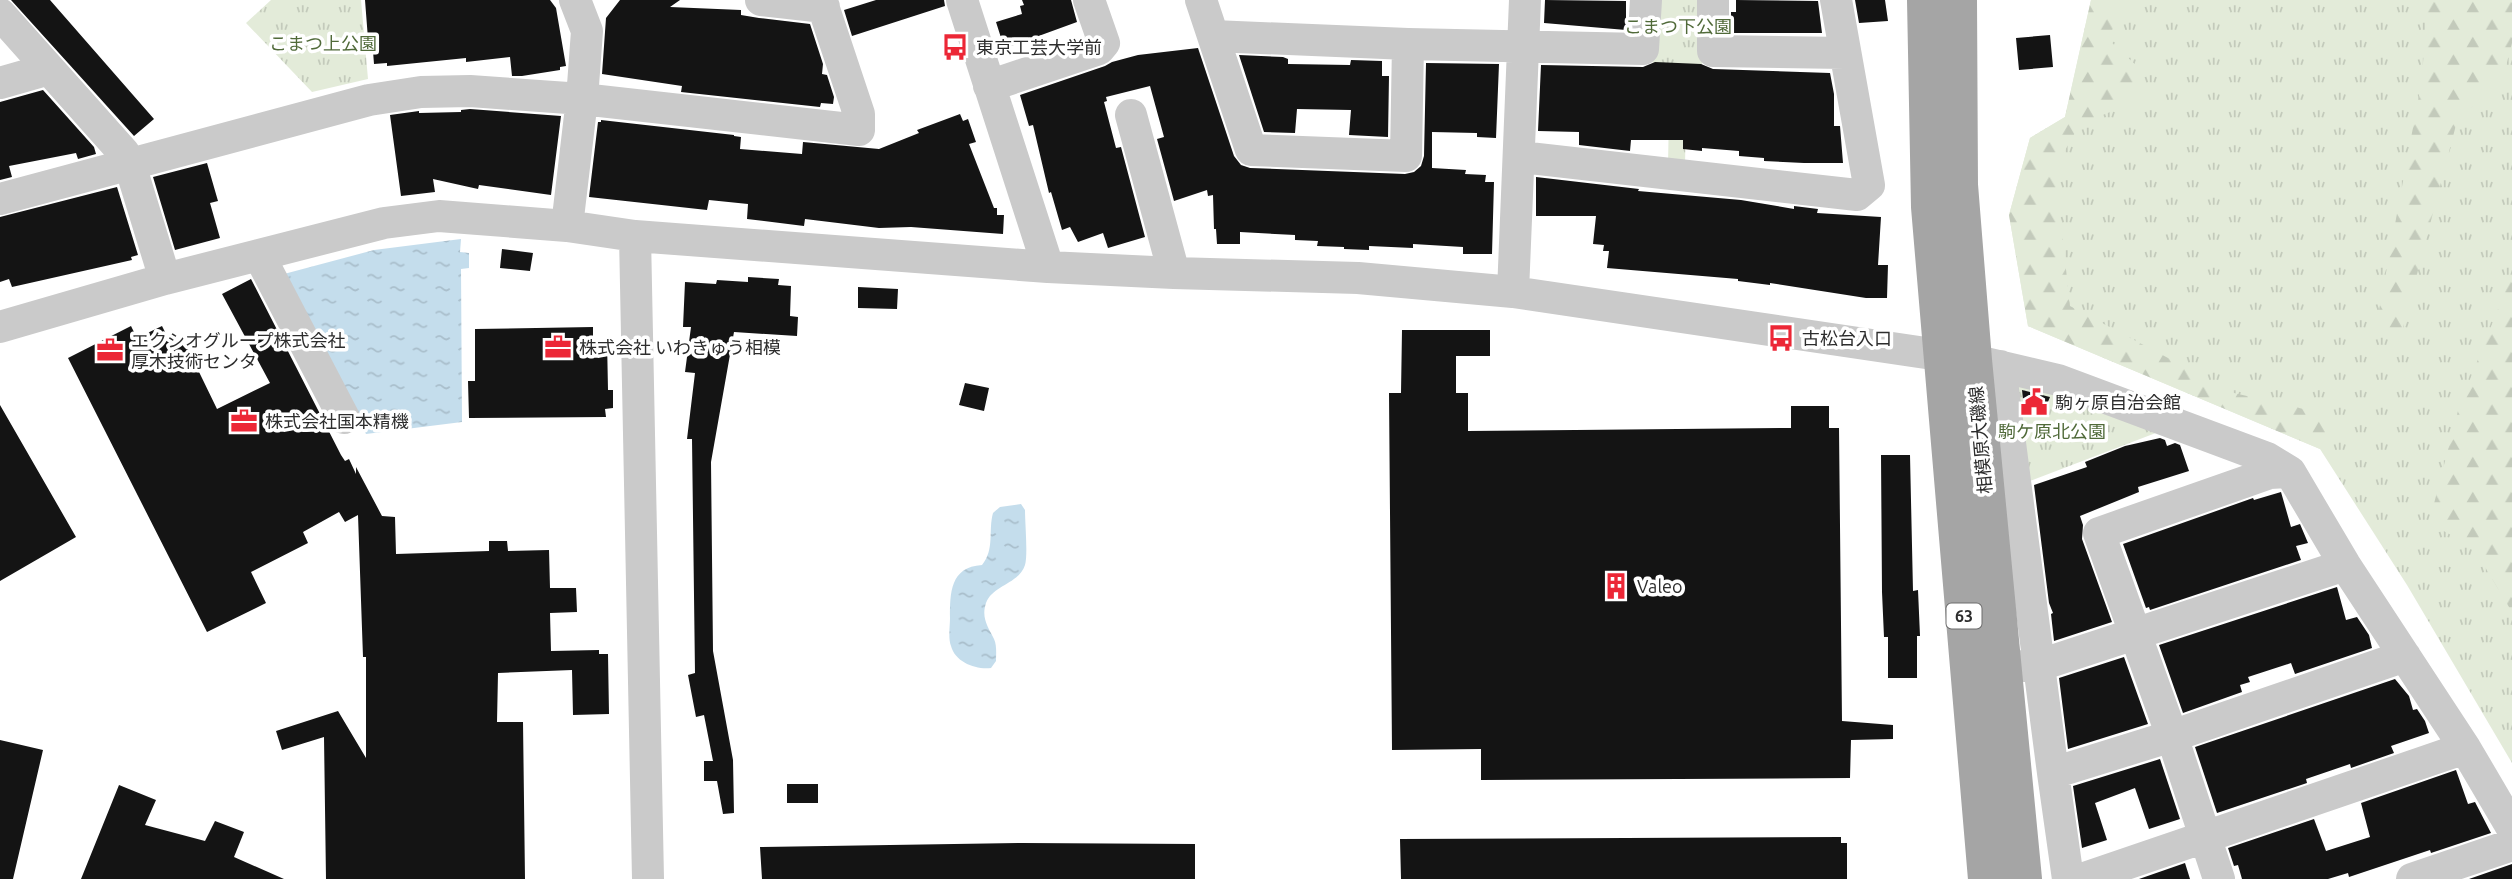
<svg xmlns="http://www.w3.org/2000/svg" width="2512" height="879" font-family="Ubuntu,'Noto Sans JP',sans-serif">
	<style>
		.grass { fill: url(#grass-tufts) }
		.forest { fill: url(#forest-firs) }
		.water { fill: url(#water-ripples) }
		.building { fill: #141414 }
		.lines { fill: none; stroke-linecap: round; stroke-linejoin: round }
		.minor { stroke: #cacaca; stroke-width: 32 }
		.major { stroke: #a5a5a5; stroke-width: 38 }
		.labels { text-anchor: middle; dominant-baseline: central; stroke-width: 7; stroke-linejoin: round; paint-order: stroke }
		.shield { fill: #fff; stroke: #6c6c6c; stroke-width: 2 }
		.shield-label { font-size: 16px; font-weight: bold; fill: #2d2d2d }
		.park-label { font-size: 18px; fill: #506a39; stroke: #fff }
		.poi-label { font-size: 18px; fill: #2d2d2d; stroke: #fff; text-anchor: start }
		.street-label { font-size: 18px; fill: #2d2d2d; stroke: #fff }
	</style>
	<defs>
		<pattern id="grass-tufts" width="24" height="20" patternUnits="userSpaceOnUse" patternTransform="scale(1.75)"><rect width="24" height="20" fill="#e3ebd9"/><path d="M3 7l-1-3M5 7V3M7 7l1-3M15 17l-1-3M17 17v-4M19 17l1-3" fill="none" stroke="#c3cabb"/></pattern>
		<pattern id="forest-firs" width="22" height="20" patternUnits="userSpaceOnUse" patternTransform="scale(1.75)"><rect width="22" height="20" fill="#e3ebd9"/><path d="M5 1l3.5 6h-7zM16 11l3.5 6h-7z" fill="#c3cabb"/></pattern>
		<pattern id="water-ripples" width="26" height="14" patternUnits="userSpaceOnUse" patternTransform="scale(1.75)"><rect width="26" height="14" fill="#c4ddec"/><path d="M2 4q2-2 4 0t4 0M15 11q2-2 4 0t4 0" fill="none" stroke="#a9becb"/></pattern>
	</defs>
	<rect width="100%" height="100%" fill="#fff"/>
	<path class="grass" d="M 271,0 L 361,0 L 368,79 L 312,92 L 246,23 Z
		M 1652,0 L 1704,0 L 1702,66 L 1687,65 L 1685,165 L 1668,164 L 1670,65 L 1650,62 Z
		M 2091,0 L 2512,0 L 2512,763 L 2407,585 L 2320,449 L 2028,326 L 2009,215 L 2030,138 L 2065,117 Z
		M 2018,381 L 2161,431 L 2022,484 Z"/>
	<path class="forest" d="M 2091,0 L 2119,0 L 2110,41 L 2140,69 L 2138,101 L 2080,124 L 2055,168 L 2070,306 L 2234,393 L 2334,416 L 2320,449 L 2028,326 L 2009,215 L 2030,138 L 2065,117 Z
		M 2427,0 L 2512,0 L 2512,43 L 2505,70 L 2456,125 L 2399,343 L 2375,332 L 2422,79 Z
		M 2512,274 L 2512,612 L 2473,547 L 2429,523 L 2459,407 Z"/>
	<path class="water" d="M 461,239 L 460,252 L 469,253 L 469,268 L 461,269 L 462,422 L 366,434 L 284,274 L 374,250 Z
		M 1021,504 L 1025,510 C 1025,523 1028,555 1025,565 C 1019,584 993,585 986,603 C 981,618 988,627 994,639 C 997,645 996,655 996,661 L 991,668 C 976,670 955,662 951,646 C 948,638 950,626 950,618 C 950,593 950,567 982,565 C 995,549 988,531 993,513 L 1000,507 Z"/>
	<path class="building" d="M 11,0 L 50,0 L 154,119 L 134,136 Z
		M 365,0 L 550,0 L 556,8 L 566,66 L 560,67 L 560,70 L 522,76 L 512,76 L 510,57 L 466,62 L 466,58 L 387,66 L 387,63 L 374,64 L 373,51 L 369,52 Z
		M 620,0 L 680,0 L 670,7 L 741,10 L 741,15 L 759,18 L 810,24 L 823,64 L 822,74 L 827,75 L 834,97 L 833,104 L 821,103 L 820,107 L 681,92 L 682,86 L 602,74 L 606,18 Z
		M 876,0 L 944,0 L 945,6 L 852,36 L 844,10 Z
		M 1022,0 L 1071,0 L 1077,22 L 1011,46 L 1010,42 L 1003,44 L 996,22 L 1022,14 L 1020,6 L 1024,5 Z
		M 1545,0 L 1626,1 L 1626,30 L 1544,23 Z
		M 1736,0 L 1818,1 L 1822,33 L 1731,33 L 1731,12 L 1736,12 Z
		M 1855,0 L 1885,0 L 1888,21 L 1859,23 Z
		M 2050,35 L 2053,67 L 2019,70 L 2016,38 Z
		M 1198,48 L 1234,156 L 1241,165 L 1250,168 L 1405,174 L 1414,172 L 1421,166 L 1424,156 L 1426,63 L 1499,64 L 1496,138 L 1477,137 L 1477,133 L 1432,132 L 1432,168 L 1466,170 L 1465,174 L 1486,175 L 1485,182 L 1494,182 L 1492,254 L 1463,254 L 1463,247 L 1413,244 L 1413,248 L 1369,246 L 1369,250 L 1344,249 L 1344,247 L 1317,246 L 1318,241 L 1295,240 L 1295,235 L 1240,232 L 1240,244 L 1217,244 L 1216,229 L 1214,229 L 1213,195 L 1208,196 L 1207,190 L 1174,201 L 1157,139 L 1164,137 L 1150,86 L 1106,97 L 1107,101 L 1104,102 L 1116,148 L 1121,147 L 1145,237 L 1108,248 L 1103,233 L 1078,242 L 1070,227 L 1062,230 L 1051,192 L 1049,193 L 1033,125 L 1029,126 L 1020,95 L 1105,66 L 1112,62 L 1138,55 Z
		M 1239,55 L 1283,57 L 1288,59 L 1288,64 L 1350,65 L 1351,60 L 1382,61 L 1382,76 L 1389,76 L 1388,137 L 1349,135 L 1351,110 L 1297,109 L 1295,133 L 1264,132 Z
		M 1655,62 L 1701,64 L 1713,69 L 1830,73 L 1834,94 L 1834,126 L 1840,126 L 1843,163 L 1804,163 L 1764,161 L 1764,158 L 1739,156 L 1739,151 L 1702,148 L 1702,151 L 1683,149 L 1683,140 L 1631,140 L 1630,151 L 1579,145 L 1579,132 L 1538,131 L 1541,65 L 1643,67 Z
		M 43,90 L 94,147 L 96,154 L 78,159 L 76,153 L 9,166 L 12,177 L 0,180 L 0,102 Z
		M 470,109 L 561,116 L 551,195 L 479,185 L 478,189 L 433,179 L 435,192 L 401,196 L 390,115 L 419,111 L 419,113 L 461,112 L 461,110 Z
		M 960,114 L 963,121 L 968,119 L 976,142 L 969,144 L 994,208 L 997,208 L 997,215 L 1004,215 L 1003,234 L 911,227 L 879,228 L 805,219 L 804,226 L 747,219 L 748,204 L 709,200 L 707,210 L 589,197 L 598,122 L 601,122 L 601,120 L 734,135 L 734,136 L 741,137 L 740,149 L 802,154 L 803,142 L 879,149 L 919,133 L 917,130 Z
		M 207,163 L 218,201 L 210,203 L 220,238 L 175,250 L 153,177 Z
		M 1536,177 L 1639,189 L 1638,191 L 1741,200 L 1794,209 L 1794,206 L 1818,209 L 1817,213 L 1881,217 L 1878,265 L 1888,265 L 1887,298 L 1866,298 L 1770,283 L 1770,285 L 1738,281 L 1738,279 L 1607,268 L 1609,251 L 1603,251 L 1604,245 L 1593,244 L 1596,216 L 1536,216 Z
		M 117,187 L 138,255 L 131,257 L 132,260 L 12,287 L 9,279 L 0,282 L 0,217 Z
		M 502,249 L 533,253 L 530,271 L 500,268 Z
		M 748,277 L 779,279 L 778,285 L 791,286 L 790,316 L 798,317 L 797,336 L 734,332 L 711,462 L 713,651 L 733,760 L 734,813 L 723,814 L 717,781 L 704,781 L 704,761 L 713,761 L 704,715 L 696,717 L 688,675 L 695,673 L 692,439 L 687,439 L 695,373 L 685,372 L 691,327 L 683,327 L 685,282 L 716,284 L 717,280 L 748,282 Z
		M 251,279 L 341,455 L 345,461 L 349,459 L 356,474 L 356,467 L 382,516 L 395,517 L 396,554 L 489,551 L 489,541 L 507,541 L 508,551 L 549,550 L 550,588 L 576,588 L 577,612 L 550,613 L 551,651 L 599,650 L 599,654 L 608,654 L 609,714 L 573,715 L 572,670 L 498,673 L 497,722 L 523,722 L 525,879 L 326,879 L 324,737 L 282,750 L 276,731 L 338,711 L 366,758 L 366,657 L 363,657 L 358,515 L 345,522 L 339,512 L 303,532 L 308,543 L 251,572 L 266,603 L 207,632 L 68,358 L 131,326 L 137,338 L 162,326 L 172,346 L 184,341 L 217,409 L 270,383 L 222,294 Z
		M 858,287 L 898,289 L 897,309 L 858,308 Z
		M 593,327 L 593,340 L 607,340 L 608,390 L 613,390 L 613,408 L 605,409 L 606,417 L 469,418 L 468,381 L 475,381 L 475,329 Z
		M 1402,330 L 1490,330 L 1490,356 L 1456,356 L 1456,393 L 1468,393 L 1468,431 L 1791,428 L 1791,406 L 1829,406 L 1829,428 L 1839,428 L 1842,721 L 1893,725 L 1893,739 L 1851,740 L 1850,778 L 1481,780 L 1481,749 L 1392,750 L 1389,393 L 1401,393 Z
		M 965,383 L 989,388 L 984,411 L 959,405 Z
		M 2022,390 L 2050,397 L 2043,414 L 2024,408 Z
		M 0,405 L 76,537 L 0,581 Z
		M 2160,438 L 2165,440 L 2167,446 L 2175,443 L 2180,445 L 2189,471 L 2138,487 L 2139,492 L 2080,516 L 2083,525 L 2082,539 L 2112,622 L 2054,641 L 2051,614 L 2053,613 L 2049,603 L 2034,485 L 2087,467 L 2085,462 L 2125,446 Z
		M 1881,455 L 1910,455 L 1913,591 L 1918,590 L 1920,636 L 1917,636 L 1917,678 L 1888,678 L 1888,637 L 1884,637 L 1882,592 Z
		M 2281,492 L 2291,527 L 2300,524 L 2308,543 L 2296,546 L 2301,560 L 2150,610 L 2149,607 L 2146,608 L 2123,544 L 2253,498 L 2254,500 Z
		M 2337,587 L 2346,620 L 2357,617 L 2369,635 L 2372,648 L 2295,674 L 2291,663 L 2248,677 L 2250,682 L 2240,685 L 2242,692 L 2183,713 L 2159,645 Z
		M 2124,657 L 2148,724 L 2068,749 L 2059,678 Z
		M 2395,679 L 2409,696 L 2413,710 L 2417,709 L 2425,721 L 2429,733 L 2391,746 L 2394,753 L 2351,768 L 2350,764 L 2306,779 L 2307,783 L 2217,813 L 2195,747 Z
		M 0,740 L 43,750 L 13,879 L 0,879 Z
		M 2160,759 L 2180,819 L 2149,829 L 2135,788 L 2095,803 L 2107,840 L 2082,848 L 2073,786 Z
		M 2456,770 L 2468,804 L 2475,802 L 2491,833 L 2431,853 L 2430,850 L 2349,877 L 2348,873 L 2328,879 L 2242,879 L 2238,865 L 2234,866 L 2228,848 L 2314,819 L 2326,851 L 2370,837 L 2361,803 Z
		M 787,784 L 818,784 L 818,803 L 787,803 Z
		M 119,785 L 156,800 L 145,825 L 205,841 L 215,821 L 244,832 L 234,857 L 284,879 L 81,879 Z
		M 1841,837 L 1841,843 L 1847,843 L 1847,879 L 1401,879 L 1400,839 Z
		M 1023,843 L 1195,844 L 1195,879 L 762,879 L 760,847 Z
		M 2185,863 L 2190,879 L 2139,879 Z
		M 2512,864 L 2512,879 L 2469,879 Z"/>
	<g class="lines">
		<path class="minor" d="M 761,0 L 824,7
			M 962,0 L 1048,267
			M 1201,0 L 1213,36
			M 1713,0 L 1713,51 L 1845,53
			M 0,14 L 124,153 L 130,165 L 165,279
			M 1408,44 L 1406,156 L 1251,150 L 1213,36 L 1408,44 L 1643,49 L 1646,0
			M 0,83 L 49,69
			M 989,86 L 1099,49 L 1104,43 L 1089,0
			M 1131,115 L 1174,273
			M 1520,157 L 1857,195 L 1869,185 L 1836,0
			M 0,199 L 369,100 L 421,92 L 470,91 L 582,99 L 859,130 L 859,114 L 821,0
			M 567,226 L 582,99 L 587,31 L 575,0
			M 635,236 L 648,879
			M 259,255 L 344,418
			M 1513,292 L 1525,0
			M 0,327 L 165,279 L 384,223 L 439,216 L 567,226 L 635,236 L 1048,267 L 1174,273 L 1358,278 L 1513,292 L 1973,360 L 2058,380 L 2267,458 L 2290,472 L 2345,565 L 2465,748 L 2512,828
			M 2000,366 L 2053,773
			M 2022,666 L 2040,665 L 2345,565
			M 2068,879 L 2053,773 L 2172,736 L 2405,656
			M 2082,879 L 2465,748
			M 2219,879 L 2172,736 L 2099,533 L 2270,473 L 2290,472
			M 2412,879 L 2512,845"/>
		<path class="major" d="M 1926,0 L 1930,207 L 1987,879
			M 1958,0 L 1959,185 L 1973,360 L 2023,879"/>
	</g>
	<defs>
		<symbol id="bus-bare" viewBox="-9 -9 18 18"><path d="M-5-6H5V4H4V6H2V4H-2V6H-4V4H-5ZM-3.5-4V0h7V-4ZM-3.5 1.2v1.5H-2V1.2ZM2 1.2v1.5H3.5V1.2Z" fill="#ec2736" stroke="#fff" stroke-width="2.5" paint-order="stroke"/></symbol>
		<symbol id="office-bare" viewBox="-9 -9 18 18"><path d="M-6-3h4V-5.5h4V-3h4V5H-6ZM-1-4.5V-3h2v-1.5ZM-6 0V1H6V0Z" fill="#ec2736" stroke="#fff" stroke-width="2.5" paint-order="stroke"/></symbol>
		<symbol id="civic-bare" viewBox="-9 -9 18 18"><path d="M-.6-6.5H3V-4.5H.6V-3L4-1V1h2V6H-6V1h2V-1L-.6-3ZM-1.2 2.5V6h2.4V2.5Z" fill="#ec2736" stroke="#fff" stroke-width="2.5" paint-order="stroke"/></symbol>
		<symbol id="building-bare" viewBox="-9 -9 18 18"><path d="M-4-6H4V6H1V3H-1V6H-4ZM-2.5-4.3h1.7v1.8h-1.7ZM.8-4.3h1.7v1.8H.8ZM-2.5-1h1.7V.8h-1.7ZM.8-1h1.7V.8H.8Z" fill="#ec2736" stroke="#fff" stroke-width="2.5" paint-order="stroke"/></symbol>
	</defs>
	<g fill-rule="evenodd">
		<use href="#bus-bare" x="936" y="28" width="38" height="38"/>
		<use href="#bus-bare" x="1762" y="319" width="38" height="38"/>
		<use href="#office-bare" x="539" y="328" width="38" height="38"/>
		<use href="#office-bare" x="91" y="331" width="38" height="38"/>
		<use href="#civic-bare" x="2015" y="383" width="38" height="38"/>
		<use href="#office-bare" x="225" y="402" width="38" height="38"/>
		<use href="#building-bare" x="1597" y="567" width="38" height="38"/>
	</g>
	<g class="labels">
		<rect class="shield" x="1946.5" y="603.5" width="35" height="25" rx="5"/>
		<g class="shield-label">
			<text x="1964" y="616">63</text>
		</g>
		<g class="park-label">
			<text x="1678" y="26">こまつ下公園</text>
			<text x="323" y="43">こまつ上公園</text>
			<text x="2052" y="431">駒ケ原北公園</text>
		</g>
		<g class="poi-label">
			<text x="976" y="47">東京工芸大学前</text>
			<text x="1802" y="338">古松台入口</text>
			<text x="131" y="340">エクシオグループ株式会社<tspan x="131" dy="21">厚木技術センタ</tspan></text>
			<text x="579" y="347">株式会社 いわきゅう相模</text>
			<text x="2055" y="402">駒ヶ原自治会館</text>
			<text x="265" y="421">株式会社国本精機</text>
			<text x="1637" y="586">Valeo</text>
		</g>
		<g class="street-label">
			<text transform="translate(1980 440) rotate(-95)">相模原大磯線</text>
		</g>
	</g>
</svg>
